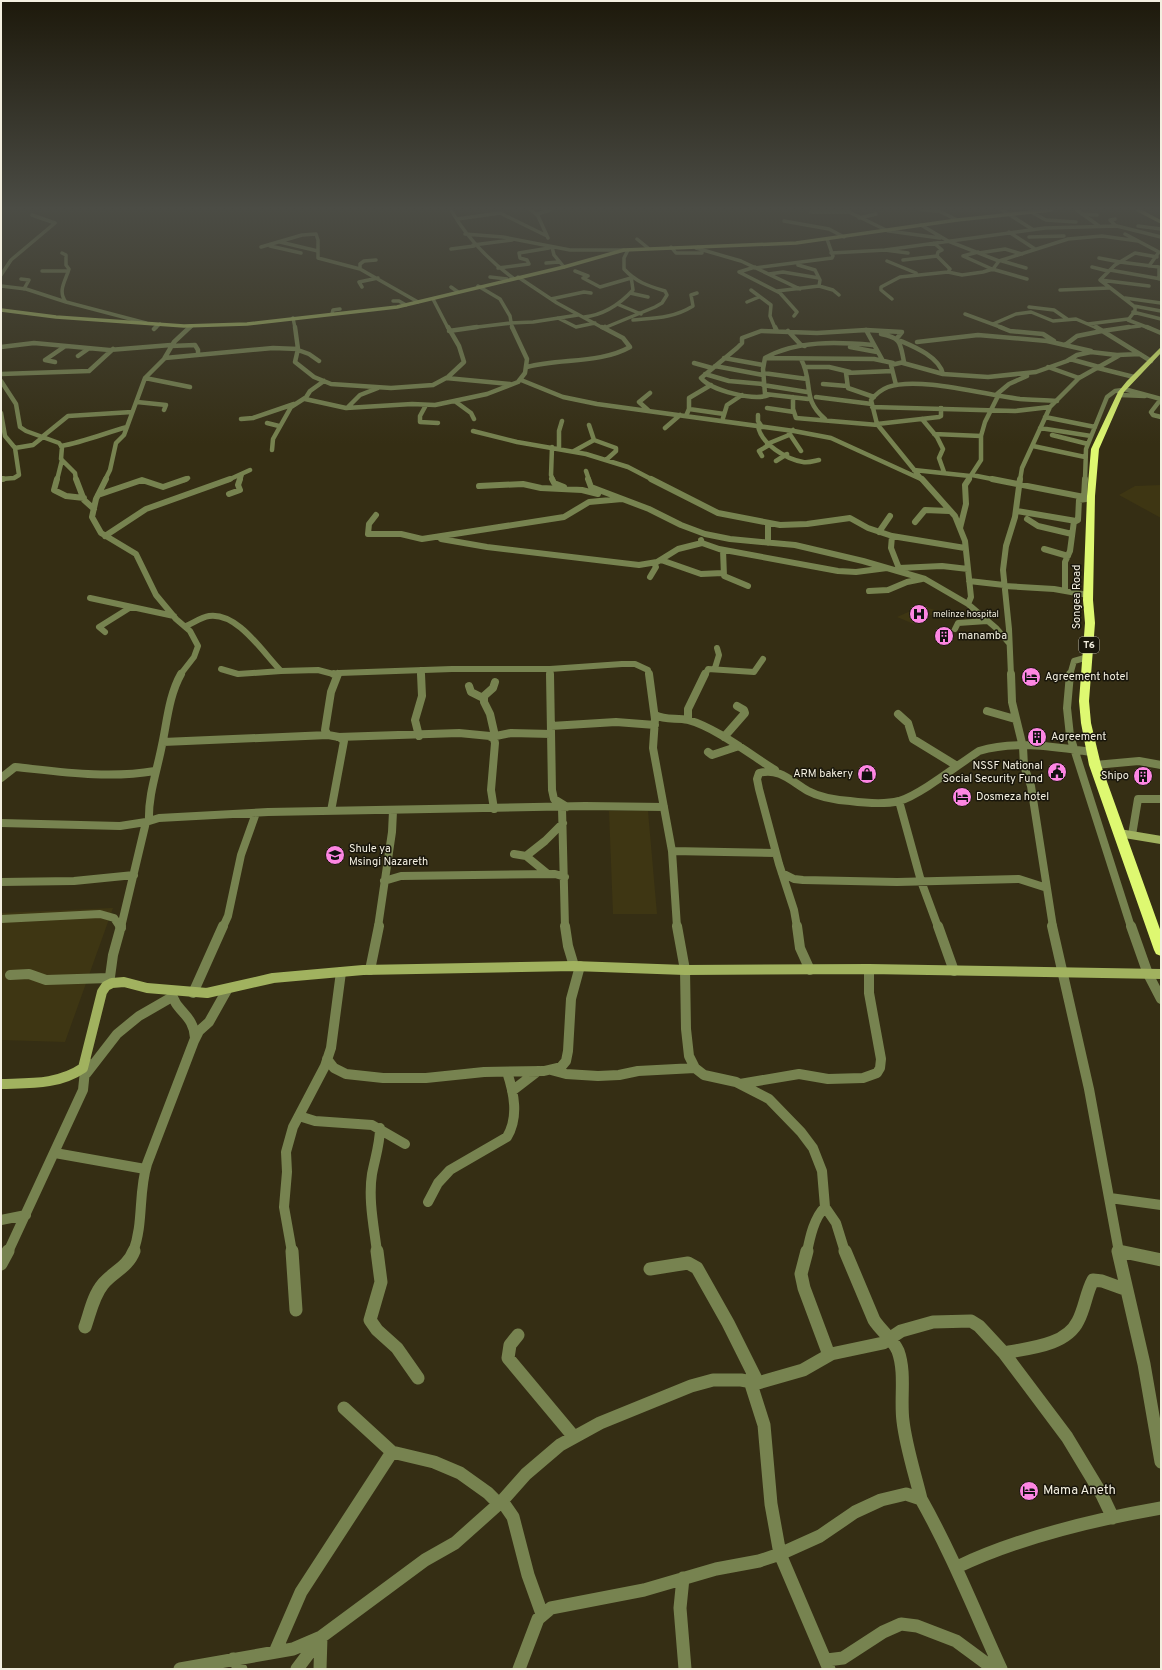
<svg xmlns="http://www.w3.org/2000/svg" width="1162" height="1670" font-family="Overpass,sans-serif">
	<style>
		.built { fill: #3e3613 }
		.lines { fill: none; stroke-linecap: round; stroke-linejoin: round }
		.street-far5 { stroke: #778350; stroke-width: 3.5 }
		.street-far4 { stroke: #778350; stroke-width: 4.5 }
		.street-far3 { stroke: #778350; stroke-width: 6 }
		.street-far2 { stroke: #778350; stroke-width: 8 }
		.street-far1 { stroke: #778350; stroke-width: 10 }
		.street { stroke: #778350; stroke-width: 13 }
		.secondary-far2 { stroke: #a1b25f; stroke-width: 3.5 }
		.secondary-far1 { stroke: #a1b25f; stroke-width: 8 }
		.secondary { stroke: #a1b25f; stroke-width: 10 }
		.highway { fill: #def871; fill-rule: evenodd }
		.labels { text-anchor: middle; dominant-baseline: central; stroke-width: 3; stroke-linejoin: round; paint-order: stroke }
		.far-poi-label { font-size: 9px; fill: #f3efe0; stroke: #19160b; text-anchor: start }
		.shield { fill: #19160b; stroke: #b2aea0; stroke-width: 1 }
		.shield-label { font-size: 10px; font-weight: bold; fill: #f3efe0 }
		.street-label { font-size: 11px; fill: #f3efe0; stroke: #19160b }
		.poi-label { font-size: 11px; fill: #f3efe0; stroke: #19160b; text-anchor: start }
		.near-poi-label { font-size: 13px; fill: #f3efe0; stroke: #19160b; text-anchor: start }
	</style>
	<rect width="100%" height="100%" fill="#352e14"/>
	<path class="built" d="M 1161,485 L 1161,518 L 1119,495 L 1135,486 Z
		M 922,606 L 938,611 L 914,624 L 897,617 Z
		M 609,811 L 648,811 L 657,914 L 613,914 Z
		M 113,908 L 65,1042 L 1,1040 L 1,913 Z"/>
	<g class="lines">
		<path class="street-far5" d="M 451,210 C 467,238 487,259 513,278
			M 531,210 L 538,216 L 548,238
			M 845,210 L 888,231
			M 922,210 L 937,211
			M 937,210 L 957,220
			M 1002,210 L 1032,229
			M 1077,210 L 1099,226
			M 811,212 L 849,212
			M 1031,212 L 1046,220 L 1076,222
			M 537,214 L 550,210
			M 1082,214 L 1097,215
			M 859,218 L 876,214
			M 457,219 L 500,213 L 547,236
			M 1115,219 L 1110,220 L 1116,226
			M 784,221 L 829,229 L 844,237
			M 921,225 L 948,241 L 999,261
			M 1138,226 L 1161,229
			M 889,231 L 940,238
			M 1009,232 L 1035,249
			M 465,234 L 503,237 L 570,250 L 624,250
			M 1125,234 L 1159,252 L 1149,266
			M 1029,237 L 1064,236
			M 637,239 L 648,248
			M 280,242 L 318,251
			M 934,243 L 942,250 L 938,252 L 937,256 L 950,269 L 948,272
			M 473,245 L 512,240
			M 270,246 L 301,253
			M 261,247 L 302,235 L 316,234 L 318,240 L 318,258 L 360,269 L 418,302
			M 552,247 L 554,255 L 564,267
			M 671,247 L 676,253 L 702,253
			M 698,247 L 696,248 L 741,261 L 800,289
			M 451,249 L 474,246
			M 978,252 L 963,256 L 992,269
			M 62,253 L 66,255 L 66,265 L 69,269 C 66,280 57,291 66,302 L 146,323
			M 831,253 L 886,250
			M 908,253 L 885,250 L 1045,228 L 1117,226 L 1161,237
			M 979,253 L 1005,249 L 1022,254
			M 1099,258 L 1120,262
			M 903,260 L 937,256
			M 887,261 L 916,273
			M 1002,261 L 1026,268
			M 1120,262 L 1159,267 L 1159,279
			M 546,263 L 559,262
			M 755,267 L 739,272 L 780,293 L 797,312 L 794,316
			M 1092,267 L 1108,271
			M 498,268 L 529,264 L 527,260 L 520,258 L 519,253 L 549,248
			M 755,268 L 832,258 L 833,256 L 827,239
			M 360,269 L 360,264 L 364,261 L 376,260
			M 992,269 L 1027,279
			M 1110,270 L 1161,279
			M 42,271 L 68,271
			M 575,271 L 588,276 L 583,278 L 600,287 L 631,278
			M 769,274 L 783,272 L 819,278
			M 1,275 L 11,260 L 55,223 L 32,215
			M 490,277 L 507,279
			M 518,277 L 557,303 L 603,328
			M 21,279 L 29,280 L 24,289
			M 1100,280 L 1149,286
			M 1,286 L 26,289 L 66,302
			M 478,286 L 500,299 L 510,316 L 512,328
			M 819,286 L 833,290 L 839,295
			M 362,287 L 359,282 L 378,278
			M 451,287 L 458,292
			M 751,290 L 771,305 L 770,316 L 775,328
			M 1060,290 L 1109,288
			M 777,291 L 819,286 L 820,280 L 815,270 L 798,265
			M 630,293 L 648,297
			M 1125,298 L 1161,303
			M 433,299 L 448,328
			M 551,299 L 584,292 L 591,293
			M 892,299 L 881,290 L 881,287 L 900,277 L 948,272 L 962,275 L 983,272 L 993,269 L 999,261 L 1068,239 L 1102,236 L 1138,241
			M 393,301 L 399,301 L 406,305
			M 747,302 L 759,297
			M 617,304 L 641,314
			M 1134,306 L 1161,311
			M 1029,307 L 1054,310 L 1067,319
			M 1133,312 L 1161,319
			M 332,314 L 333,310 L 340,309
			M 965,314 L 1003,328
			M 584,317 C 604,315 619,305 633,290 L 631,276
			M 293,318 L 295,328
			M 558,318 L 576,327 L 595,323
			M 633,320 C 655,318 674,318 693,306 L 691,295 L 697,293
			M 510,323 L 533,322 L 578,315
			M 993,324 L 1016,314 L 1031,312 L 1053,321 L 1076,319 L 1097,328
			M 1088,324 L 1128,319
			M 155,328 L 160,324
			M 189,328 L 192,326
			M 469,328 L 511,323
			M 604,328 L 655,307 L 662,303 L 667,295 L 665,291 C 648,286 636,282 624,269 L 624,258 L 628,250
			M 1122,328 L 1140,326
			M 1149,328 L 1128,320 L 1135,311 L 1135,307 L 1100,280 L 1115,265 L 1135,253 L 1157,257"/>
		<path class="street-far4" d="M 295,327 L 298,349 L 295,362 L 314,377 L 331,384 L 391,388 L 433,385 L 448,377 L 464,362 L 459,346 L 448,327
			M 775,327 L 777,331
			M 1000,327 L 1010,331 L 1043,334 L 1054,341
			M 1096,327 L 1151,361
			M 1147,327 L 1161,333
			M 604,328 L 605,327
			M 154,329 L 156,327
			M 866,330 L 883,361
			M 449,331 L 477,327
			M 788,331 L 801,345 L 805,346
			M 1102,331 L 1129,327
			M 881,334 C 902,338 900,343 904,362 L 891,365 L 896,385
			M 901,341 C 915,347 939,357 943,374
			M 917,342 L 978,335 L 1047,341 L 1091,351
			M 1065,345 L 1077,336 L 1102,331
			M 171,346 L 195,345 L 198,350 L 198,355
			M 1,347 L 34,343 L 109,350 L 171,345
			M 850,347 L 877,352
			M 298,350 L 309,354 L 319,361
			M 78,356 L 88,349
			M 165,358 L 273,348 L 298,349
			M 724,358 L 763,365
			M 765,358 L 874,359 L 893,363
			M 801,359 C 814,383 801,399 825,419
			M 1070,359 L 1099,367
			M 55,362 L 45,360 L 64,347
			M 694,363 L 712,368
			M 903,363 L 943,374 L 988,377 L 1036,372 L 1067,361 L 1077,355 L 1091,352 L 1117,355 L 1140,354
			M 715,366 L 763,375
			M 527,367 C 560,358 600,364 630,347 L 623,338 L 602,327
			M 806,367 L 829,367 L 850,372
			M 1048,367 L 1079,378
			M 1098,368 L 1134,377
			M 763,373 L 807,379
			M 1,374 L 89,371 L 113,349
			M 705,374 L 729,381 L 763,384
			M 145,378 L 190,387
			M 446,378 L 510,384
			M 521,380 L 563,397 L 597,404 L 794,431 L 831,438 L 923,480
			M 1,381 L 16,404 L 20,427 L 26,431 L 59,443 L 62,447 L 61,459 L 75,473 L 76,480
			M 324,381 L 310,391 L 305,399 L 346,408 L 412,404 L 435,405 L 487,394 L 518,382 L 525,373 L 527,359 L 512,327
			M 823,384 L 847,386
			M 763,385 L 807,392
			M 1124,389 L 1161,399
			M 997,394 L 1009,384 L 1027,376
			M 769,395 C 754,401 712,391 701,378 L 737,348 L 742,343 L 742,338 L 761,331 L 817,333 L 866,330 L 902,332 L 898,337
			M 1120,395 L 1145,396
			M 793,397 L 793,409 L 796,418 L 878,425
			M 816,397 L 872,404
			M 874,397 L 848,388 L 846,373 L 892,371
			M 808,399 L 765,394 L 763,369 L 765,358 C 796,340 838,342 873,345
			M 1161,399 L 1151,412 L 1153,415 L 1161,417
			M 137,402 L 166,405 L 164,410
			M 456,402 L 471,413 L 474,419
			M 426,405 L 420,416 L 420,422 L 438,423
			M 872,407 L 1015,411 L 1050,407
			M 347,408 L 360,395 L 378,388
			M 767,408 L 794,412
			M 689,409 L 724,414
			M 648,410 L 639,402 L 650,393
			M 1,413 L 5,436 L 15,448
			M 758,415 L 758,421 L 762,427
			M 686,416 L 689,409 L 689,398 L 711,385
			M 1045,417 L 1095,427
			M 723,418 L 727,405 L 742,395
			M 241,419 L 253,418 L 294,404
			M 922,419 L 937,437 L 943,449 L 939,458 L 944,472
			M 267,423 L 279,426
			M 877,424 L 939,417 L 941,416 L 941,408
			M 758,426 C 761,444 786,459 803,462 C 808,463 814,461 819,460
			M 665,428 L 680,415
			M 1040,428 L 1091,436
			M 793,430 L 789,433 L 801,451
			M 473,431 L 517,442 L 586,454 L 628,467 L 653,480
			M 934,434 L 981,436
			M 1052,435 L 1088,444
			M 42,437 L 68,416 L 132,412
			M 594,440 L 616,448 L 616,451 L 606,460
			M 767,444 L 789,435
			M 61,446 C 84,442 105,433 127,427
			M 1033,446 L 1085,457
			M 552,447 L 551,475 L 553,480
			M 559,448 L 559,431 L 562,421
			M 272,450 L 273,439 L 291,407 L 305,398
			M 574,451 L 594,440 L 589,425
			M 762,456 L 759,451 L 769,445
			M 776,461 L 787,454
			M 914,470 L 970,476
			M 586,471 L 589,480
			M 972,475 L 997,480
			M 920,477 L 877,424 L 871,400 C 876,394 880,390 888,387 C 918,376 986,395 1020,399 C 1033,400 1045,400 1057,401
			M 1,479 L 14,478 L 19,475 L 15,448 L 33,445 L 43,437
			M 57,480 L 62,460
			M 105,480 L 110,470 L 116,443 L 124,435 L 145,378 L 164,359 L 174,342 L 190,327
			M 184,480 L 188,478
			M 228,480 L 250,470
			M 240,480 L 242,474
			M 968,480 L 981,460 L 981,436 L 985,422 L 999,394
			M 1020,480 L 1022,468 L 1050,407 L 1079,378 L 1120,355
			M 1085,480 L 1086,449 L 1107,397 L 1115,391 L 1123,390"/>
		<path class="street-far3" d="M 1,479 L 3,479
			M 57,479 L 54,490 L 66,496 L 84,498
			M 76,479 L 84,500 L 94,509
			M 106,479 L 96,499 L 92,517 L 101,533 L 136,554 L 156,595 L 176,619 L 190,631 L 198,646 L 194,657 L 180,675
			M 552,479 L 554,483 L 564,487
			M 588,479 L 591,487 L 649,509 L 681,525 L 705,534 L 730,539 L 795,545 L 863,561 L 925,579 L 968,604 L 996,628 L 1009,643
			M 651,479 L 718,513 L 780,525 L 807,524 L 850,518 L 868,528 L 892,536
			M 922,479 L 955,516 L 965,541 L 971,597 L 968,604
			M 992,479 L 1084,497
			M 479,486 L 523,484 L 541,488 L 582,490 L 598,494
			M 229,494 L 240,490 L 238,485 L 240,479
			M 98,495 L 142,480 L 163,487 L 186,479
			M 1084,498 L 1085,479
			M 1017,511 L 1076,521 L 1078,520 L 1079,500 L 1086,499
			M 376,515 L 369,524 L 368,534 L 401,534 L 422,539 L 564,517 L 589,502 L 622,499
			M 1027,519 L 1038,526 L 1072,534
			M 915,522 L 925,510 L 949,511
			M 768,523 L 768,543
			M 960,528 L 966,504 L 965,485 L 969,479
			M 879,532 L 890,516
			M 105,536 L 146,509 L 230,479
			M 441,539 L 487,547 L 639,565 L 657,562 L 678,549 L 702,543
			M 701,540 L 702,543 L 719,549 L 838,571 L 856,572 L 887,568
			M 1044,549 L 1068,556
			M 723,550 L 724,576 L 748,586
			M 661,560 L 701,574 L 723,573
			M 899,568 L 942,566 L 968,569
			M 900,571 L 891,548 L 892,536 L 965,548
			M 650,577 L 656,567 L 654,563
			M 969,581 L 1004,585
			M 1004,586 L 1054,589 L 1088,595
			M 869,591 L 888,590 L 907,582 L 922,579
			M 1065,591 L 1065,562 L 1070,551 L 1074,521
			M 90,598 L 174,616
			M 186,626 C 193,623 202,617 209,616 C 238,612 263,653 281,671 L 318,670 L 337,675
			M 955,629 L 958,623 L 987,621
			M 105,632 L 99,627 L 131,607
			M 715,668 L 719,655 L 717,648
			M 221,669 L 238,674 L 281,671
			M 550,669 L 550,675
			M 421,670 L 421,675
			M 337,675 L 339,673 L 452,669 L 550,669 L 622,664 L 635,664 L 648,670 L 649,675
			M 705,675 L 708,669 L 754,672 L 763,659
			M 1011,675 L 1009,629 L 1003,570 L 1006,546 L 1015,517 L 1020,479
			M 1070,675 L 1074,661 L 1088,657"/>
		<path class="street-far2" d="M 334,674 L 337,675
			M 550,674 L 552,790 L 554,799 L 567,807
			M 649,674 L 655,719 L 653,748 L 672,851 L 677,927
			M 1011,674 L 1012,702 L 1023,747 L 1024,766 L 1031,786 L 1053,927
			M 1070,674 L 1067,708 L 1070,736 L 1131,927
			M 495,682 L 493,688 L 484,696 L 484,702 L 490,714 L 495,736
			M 469,686 L 471,692 L 483,698
			M 987,711 L 1015,719
			M 898,714 L 908,723 L 913,739 L 957,766
			M 655,715 C 666,721 677,717 688,720 C 715,727 751,755 775,770
			M 688,720 L 688,709 L 705,674
			M 551,726 L 616,722 L 655,725
			M 419,736 L 415,720 L 422,696 L 421,674
			M 338,737 L 459,733 L 490,736 L 494,739 L 495,743 L 491,790 L 494,809
			M 491,737 L 511,733 L 551,734
			M 724,737 L 745,713 L 744,710 L 737,706
			M 163,742 L 328,735
			M 708,752 L 712,755 L 739,746
			M 1095,765 L 1139,761 L 1161,765
			M 1,778 L 15,767 C 62,772 108,779 155,771
			M 899,801 L 921,881 L 938,927
			M 562,808 L 565,927
			M 331,811 L 344,741 L 339,737 L 328,735 L 325,730 L 331,692 L 338,674
			M 149,821 C 148,795 157,771 162,745 C 167,722 169,695 181,674
			M 1,823 L 120,826 L 146,822
			M 1132,835 L 1138,799 L 1161,799
			M 672,851 L 776,853
			M 514,854 L 526,856 L 548,874
			M 526,856 L 545,841 L 563,823
			M 782,873 L 794,879 L 803,880 L 897,882 L 1019,879 L 1044,887
			M 384,881 L 401,876 L 555,874 L 565,877
			M 1,882 L 74,881 L 134,875
			M 1,919 L 100,914 L 114,918 L 120,927
			M 121,927 L 146,822 L 159,818 L 268,812 L 585,806 L 664,807
			M 223,927 L 228,916 L 241,855 L 256,813
			M 378,927 L 392,832 L 393,811
			M 797,927 L 794,910 L 779,864 L 759,789 L 757,779 L 759,773 C 779,767 792,782 808,791 C 821,798 836,800 850,801 C 865,803 883,805 899,801 C 920,795 959,764 979,751 C 1015,740 1055,747 1091,752"/>
		<path class="street-far1" d="M 120,926 L 121,928
			M 565,926 L 568,946 L 574,966
			M 677,926 L 685,970 L 686,1029 L 689,1056 L 695,1068 L 704,1075 L 736,1082 L 769,1099 L 801,1132 L 813,1148 L 822,1171 L 825,1207 L 836,1223 L 845,1252
			M 797,926 L 800,948 L 810,970
			M 938,926 L 954,971
			M 1052,926 L 1089,1089 L 1119,1252
			M 1131,926 L 1148,974 L 1161,999
			M 370,970 L 379,926
			M 10,975 L 29,974 L 46,980 L 109,978
			M 109,984 L 113,955 L 121,926
			M 171,991 C 175,1012 194,1014 195,1038
			M 193,993 L 223,926
			M 327,1059 L 334,1068 L 346,1074 L 383,1078 L 426,1078 L 484,1072 L 544,1071 L 561,1067 L 566,1061 L 568,1051 L 571,999 L 580,966
			M 551,1070 L 566,1074 L 598,1076 L 619,1075 L 638,1071 L 695,1068
			M 86,1074 L 117,1034 L 139,1016 L 172,997
			M 740,1084 L 799,1074 L 828,1079 L 863,1078 L 877,1073 L 880,1068 L 881,1059 L 869,993 L 869,969
			M 512,1091 L 538,1071
			M 299,1116 L 315,1121 L 372,1125 L 405,1144
			M 55,1153 L 145,1169
			M 1110,1198 L 1161,1205
			M 428,1202 L 438,1183 L 450,1170 L 507,1137 C 519,1117 514,1093 507,1072
			M 1,1220 L 26,1215
			M 1119,1251 L 1123,1252
			M 8,1252 L 83,1090 L 86,1061
			M 133,1252 C 144,1223 138,1193 147,1164 L 194,1041 L 199,1031 L 209,1022 L 227,990
			M 292,1252 L 284,1207 L 287,1172 L 286,1152 L 293,1127 L 325,1066 L 331,1048 L 341,972
			M 377,1252 C 374,1227 368,1199 372,1174 C 375,1158 380,1144 380,1128
			M 807,1252 C 810,1237 814,1218 825,1207"/>
		<path class="street" d="M 292,1251 L 296,1310
			M 377,1251 L 381,1282 L 370,1320 L 377,1330 L 397,1348 L 418,1378
			M 807,1251 L 801,1274 L 804,1288 L 829,1355
			M 845,1251 L 874,1320 C 881,1331 893,1339 898,1351 C 906,1373 900,1399 903,1421 C 906,1447 915,1474 921,1499
			M 1118,1251 L 1144,1364 L 1161,1462
			M 1119,1251 L 1161,1260
			M 1,1264 L 8,1251
			M 650,1269 L 688,1263 L 697,1268 L 728,1323 L 758,1383
			M 85,1327 C 90,1313 93,1296 103,1284 C 113,1272 128,1267 134,1251
			M 518,1335 L 510,1345 L 508,1358 L 574,1437
			M 1004,1353 C 1028,1348 1066,1346 1078,1321 C 1085,1308 1086,1293 1093,1280 L 1102,1281 L 1127,1290
			M 750,1381 L 764,1425 L 771,1504 L 780,1554 L 829,1669
			M 344,1408 L 392,1452 L 434,1462 L 460,1473 L 488,1493 L 499,1504
			M 502,1501 L 513,1517 L 528,1575 L 542,1614
			M 957,1567 C 1020,1537 1092,1520 1161,1508
			M 683,1578 L 680,1608 L 685,1669
			M 275,1652 L 301,1592 L 392,1452
			M 233,1659 L 241,1669
			M 827,1660 L 843,1658 L 883,1632 L 901,1624 L 917,1626 L 956,1641 L 994,1669
			M 180,1669 L 293,1649 L 321,1637 L 425,1560 L 455,1543 L 502,1501 L 526,1474 L 560,1445 L 600,1423 L 691,1386 L 713,1380 L 741,1380 L 758,1383 L 803,1370 L 831,1354 L 883,1343 L 901,1331 L 933,1322 L 971,1321 L 979,1326 L 1004,1353 L 1067,1437 L 1102,1495 L 1113,1518
			M 297,1669 L 321,1637
			M 320,1669 L 321,1637
			M 519,1669 L 538,1619 L 551,1608 L 644,1590 L 716,1569 L 759,1561 L 780,1554 L 820,1536 L 855,1512 L 881,1500 L 906,1494 L 921,1499 C 952,1554 975,1612 1001,1669"/>
		<path class="secondary-far2" d="M 1138,210 L 1161,222
			M 1,310 L 56,317 L 184,326 L 247,324 L 397,307 L 564,267 L 624,250 L 796,243 L 957,220 L 1051,210"/>
		<path class="secondary-far1" d="M 1119,833 L 1161,840"/>
		<path class="secondary" d="M 1,1084 C 30,1083 58,1085 83,1068 L 102,992 L 106,986 L 112,983 L 124,982 L 147,988 L 207,993 L 273,978 L 363,970 L 574,966 L 685,970 L 869,969 L 1161,974"/>
		<path class="highway" d="M 1161,347 L 1161,353 L 1124,392 L 1099,449 L 1095,496 L 1093,600 L 1095,623 L 1089,701 L 1091,723 L 1101,765 L 1161,932 L 1161,956 L 1156,954 L 1154,950 L 1089,765 L 1081,723 L 1079,701 L 1085,623 L 1083,600 L 1087,496 L 1091,449 L 1118,392 L 1127,381 Z"/>
	</g>
	<linearGradient id="sky" x2="0" y2="1"><stop stop-color="#1d190b"/><stop offset="0.47" stop-color="#4b4c45"/><stop offset="1" stop-color="#4b4c45" stop-opacity="0"/></linearGradient>
	<rect width="1162" height="444" fill="url(#sky)"/>
	<defs>
		<symbol id="hospital-disc" viewBox="-11 -11 22 22"><circle r="9.5" fill="#fd86e2" stroke="#19160b"/><path d="M-5-5h3v3.5h4V-5h3V5h-3V1.5h-4V5h-3Z" fill="#111"/></symbol>
		<symbol id="building-disc" viewBox="-11 -11 22 22"><circle r="9.5" fill="#fd86e2" stroke="#19160b"/><path d="M-4-6H4V6H1V3H-1V6H-4ZM-2.5-4.3h1.7v1.8h-1.7ZM.8-4.3h1.7v1.8H.8ZM-2.5-1h1.7V.8h-1.7ZM.8-1h1.7V.8H.8Z" fill="#111"/></symbol>
		<symbol id="hotel-disc" viewBox="-11 -11 22 22"><circle r="9.5" fill="#fd86e2" stroke="#19160b"/><path d="M-6-4.5h1.5V1H6V5H4.5V3h-9V5H-6ZM-4 0a1.8 1.8 0 1 1 3.6 0ZM.5 0V-2.5h3Q6-2.5 6 0Z" fill="#111"/></symbol>
		<symbol id="civic-disc" viewBox="-11 -11 22 22"><circle r="9.5" fill="#fd86e2" stroke="#19160b"/><path d="M-.6-6.5H3V-4.5H.6V-3L4-1V1h2V6H-6V1h2V-1L-.6-3ZM-1.2 2.5V6h2.4V2.5Z" fill="#111"/></symbol>
		<symbol id="shop-disc" viewBox="-11 -11 22 22"><circle r="9.5" fill="#fd86e2" stroke="#19160b"/><path d="M-5-2.5h2.3a2.7 3.5 0 0 1 5.4 0H5L5.5 6h-11ZM-1.5-2.5h3a1.5 2.3 0 0 0-3 0Z" fill="#111"/></symbol>
		<symbol id="school-disc" viewBox="-11 -11 22 22"><circle r="9.5" fill="#fd86e2" stroke="#19160b"/><path d="M0-5L7-2L0 1L-7-2ZM-4 1L0 2.5L4 1V4Q0 6-4 4Z" fill="#111"/></symbol>
	</defs>
	<g fill-rule="evenodd">
		<use href="#hospital-disc" x="908" y="603" width="22" height="22"/>
		<use href="#building-disc" x="933" y="625" width="22" height="22"/>
		<use href="#hotel-disc" x="1020" y="666" width="22" height="22"/>
		<use href="#building-disc" x="1026" y="726" width="22" height="22"/>
		<use href="#civic-disc" x="1046" y="761" width="22" height="22"/>
		<use href="#shop-disc" x="856" y="763" width="22" height="22"/>
		<use href="#building-disc" x="1132" y="765" width="22" height="22"/>
		<use href="#hotel-disc" x="951" y="786" width="22" height="22"/>
		<use href="#school-disc" x="324" y="844" width="22" height="22"/>
		<use href="#hotel-disc" x="1018" y="1480" width="22" height="22"/>
	</g>
	<g class="labels">
		<g class="far-poi-label">
			<text x="933" y="614">melinze hospital</text>
		</g>
		<rect class="shield" x="1079" y="637" width="20" height="16" rx="3"/>
		<g class="shield-label">
			<text x="1089" y="645">T6</text>
		</g>
		<g class="street-label">
			<text transform="translate(1077 597) rotate(-90)">Songea Road</text>
		</g>
		<g class="poi-label">
			<text x="958" y="636">manamba</text>
			<text x="1045" y="677">Agreement hotel</text>
			<text x="1051" y="737">Agreement</text>
			<text x="1043" y="766" text-anchor="end">NSSF National<tspan x="1043" dy="13">Social Security Fund</tspan></text>
			<text x="853" y="774" text-anchor="end">ARM bakery</text>
			<text x="1129" y="776" text-anchor="end">Shipo</text>
			<text x="976" y="797">Dosmeza hotel</text>
			<text x="349" y="849">Shule ya<tspan x="349" dy="13">Msingi Nazareth</tspan></text>
		</g>
		<g class="near-poi-label">
			<text x="1043" y="1491">Mama Aneth</text>
		</g>
	</g>
	<rect width="1162" height="1670" fill="none" stroke="#f3efe0" stroke-width="4"/>
</svg>
